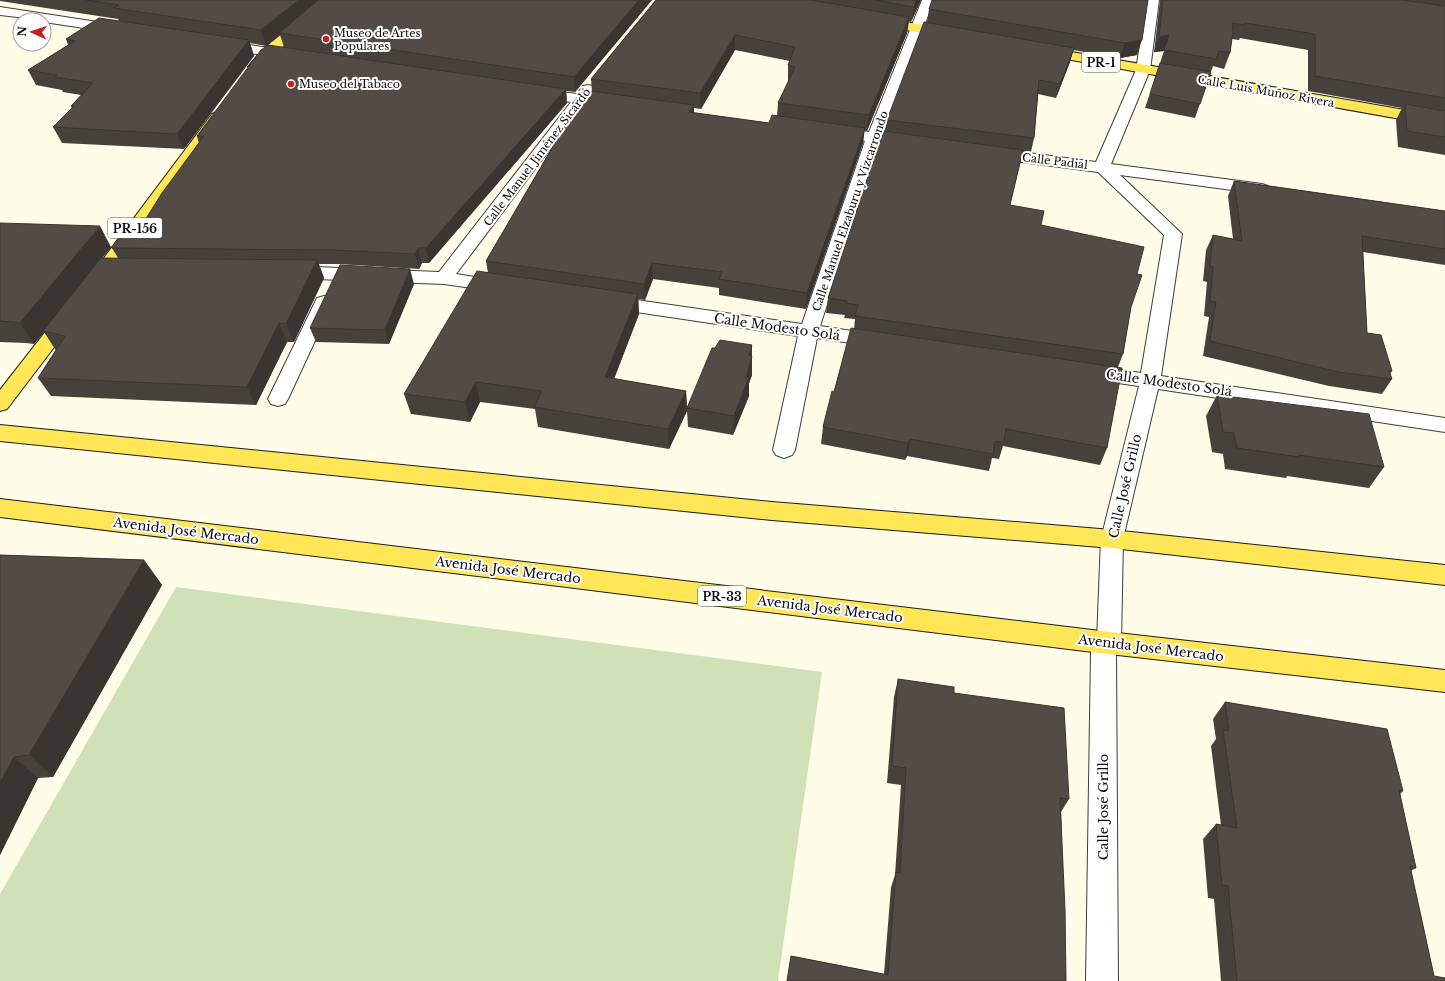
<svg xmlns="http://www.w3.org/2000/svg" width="1445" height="981" font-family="'Libre Baskerville',serif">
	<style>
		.cemetery { fill: #d0e1b8 }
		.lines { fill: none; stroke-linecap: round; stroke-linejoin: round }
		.minor-casing { stroke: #3d3d3d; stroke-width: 2 }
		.major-casing { stroke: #1b1b1b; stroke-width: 2 }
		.minor { fill: #fff; fill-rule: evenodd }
		.major { fill: #ffe657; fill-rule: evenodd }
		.wall { fill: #47413c; fill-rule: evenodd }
		.shaded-wall { fill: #3a3531 }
		.building { fill: #534c46; stroke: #3a3531 }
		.poi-dot { fill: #c42118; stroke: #fff; stroke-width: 1.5 }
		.labels { text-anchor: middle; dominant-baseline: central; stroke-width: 4; stroke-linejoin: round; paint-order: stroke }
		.far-poi-label { font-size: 11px; fill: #0a0a0a; stroke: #fff; text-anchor: start }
		.far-street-label { font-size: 11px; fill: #0a0a0a; stroke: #fff }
		.shield { fill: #fff; stroke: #545454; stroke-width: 1 }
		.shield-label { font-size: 12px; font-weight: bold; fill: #0a0a0a }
		.street-label { font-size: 13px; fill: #0a0a0a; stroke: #fff }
	</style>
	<rect width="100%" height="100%" fill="#fffde7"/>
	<path class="cemetery" d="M 176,587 L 822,672 L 778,981 L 0,981 L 0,894 Z"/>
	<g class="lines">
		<defs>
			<path id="minor" d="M 922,0 L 934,0 L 883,134 L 914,139 L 917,142 L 914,145 L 909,147 L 880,143 L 820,326 L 878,335 L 885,337 L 888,341 L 885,345 L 878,347 L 817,338 L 795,450 L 792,455 L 784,458 L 776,455 L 773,450 L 798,336 L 609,308 L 602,306 L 600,302 L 602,298 L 609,296 L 802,324 L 865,141 L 829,135 L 826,132 L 829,129 L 834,127 L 869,132 Z
				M 1147,0 L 1159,0 L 1150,70 L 1111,164 L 1262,184 L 1268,186 L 1270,189 L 1268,192 L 1262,194 L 1120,175 L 1182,234 L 1161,376 L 1445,418 L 1445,432 L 1158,389 L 1123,539 L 1121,643 L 1116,654 L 1118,981 L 1086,981 L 1091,651 L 1097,640 L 1101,539 L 1139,386 L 1090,379 L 1083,377 L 1080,372 L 1083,367 L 1090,365 L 1141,373 L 1164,235 L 1098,172 L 991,158 L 985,156 L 983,153 L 985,150 L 991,148 L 1096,162 L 1136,70 Z
				M 0,7 L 117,25 L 122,26 L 124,29 L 122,32 L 117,33 L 44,22 L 44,20 L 0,15 Z
				M 223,41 L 289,51 L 294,52 L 296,55 L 294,58 L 289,59 L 218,48 L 216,45 L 218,42 Z
				M 588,85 L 593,86 L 595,89 L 591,96 L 611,99 L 613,102 L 611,105 L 606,106 L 584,104 L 456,274 L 506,282 L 509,286 L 506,290 L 500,292 L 444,284 L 291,278 L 285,276 L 282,272 L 285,268 L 291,266 L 439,272 L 571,102 L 532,96 L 530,93 L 532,90 L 537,89 L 577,94 L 583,86 Z
				M 324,296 L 331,298 L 333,302 L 288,399 L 285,404 L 278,406 L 271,404 L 268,399 L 315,302 L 317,298 Z"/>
			<path id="major" d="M 324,0 L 338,0 L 273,55 L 260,70 L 250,70 L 248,67 L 263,49 Z
				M 878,17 L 950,30 L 955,31 L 957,34 L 955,37 L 950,38 L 873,24 L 871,21 L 873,18 Z
				M 1043,47 L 1445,117 L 1445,127 L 1038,54 L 1036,51 L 1038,48 Z
				M 217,112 L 222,114 L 225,117 L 101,286 L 95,288 L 89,286 L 86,282 L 212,114 Z
				M 67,311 L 74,313 L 76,317 L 74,321 L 7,409 L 0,411 L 0,390 L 60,313 Z
				M 0,425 L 772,502 L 1112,530 L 1445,565 L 1445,585 L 1112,548 L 772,520 L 0,441 Z
				M 0,499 L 1109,632 L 1445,670 L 1445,692 L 1109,654 L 0,517 Z"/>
		</defs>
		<use href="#minor" class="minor-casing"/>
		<use href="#major" class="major-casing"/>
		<use href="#minor" class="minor"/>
		<use href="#major" class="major"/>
	</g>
	<path class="wall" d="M 0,0 L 652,0 L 575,92 L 566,91 L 567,103 L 429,263 L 422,263 L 419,269 L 338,264 L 319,264 L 324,278 L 294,342 L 287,342 L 256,405 L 51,396 L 38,378 L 56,350 L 55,349 L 44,332 L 34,344 L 26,343 L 0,342 L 0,223 L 111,247 L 102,258 L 118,258 L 112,248 L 137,233 L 199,143 L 197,136 L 284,47 L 280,35 L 266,46 L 250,43 L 254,56 L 184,149 L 62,143 L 53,127 L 72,109 L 71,106 L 81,95 L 63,92 L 62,90 L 36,85 L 28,70 L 68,45 L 66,39 L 119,21 L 118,19 L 0,1 Z
		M 656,0 L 921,0 L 911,22 L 909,21 L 907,33 L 867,131 L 864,131 L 863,143 L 806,309 L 719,295 L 719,288 L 653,279 L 645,300 L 638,299 L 639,314 L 614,379 L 686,391 L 687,408 L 715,348 L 752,345 L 752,375 L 749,383 L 749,396 L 733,435 L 688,427 L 687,411 L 669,449 L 538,427 L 535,409 L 480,402 L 470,422 L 411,414 L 404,394 L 488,273 L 486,261 L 573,112 L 572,104 L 592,92 L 591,79 ZM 735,50 L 790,61 L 788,65 L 788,81 L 789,81 L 778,103 L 777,116 L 769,123 L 694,113 L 694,108 L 701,109 Z
		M 1148,0 L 1137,55 L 1120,58 L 1073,50 L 1070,62 L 1056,98 L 1038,94 L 1034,138 L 1031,152 L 1023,151 L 1010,205 L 1041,225 L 1137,274 L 1131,307 L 1123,354 L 1118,367 L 1107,448 L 1100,465 L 1003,446 L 999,459 L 992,458 L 989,471 L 907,456 L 905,460 L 821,444 L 823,427 L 854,329 L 855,319 L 844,318 L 845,315 L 826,313 L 828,298 L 885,132 L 887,120 L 927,22 L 929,9 Z
		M 1160,0 L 1445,0 L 1445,155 L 1398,147 L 1396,120 L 1402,108 L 1308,91 L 1308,50 L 1240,38 L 1239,40 L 1232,39 L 1230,53 L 1224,69 L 1213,66 L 1195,118 L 1145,108 L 1164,51 L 1154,52 Z
		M 1234,181 L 1445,211 L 1445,265 L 1363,252 L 1367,333 L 1392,371 L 1390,374 L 1392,379 L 1382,394 L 1329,386 L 1203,356 L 1209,317 L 1204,316 L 1207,282 L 1203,281 L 1206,250 L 1213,235 L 1233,239 L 1228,196 Z
		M 414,284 L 389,344 L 316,342 L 310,328 Z
		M 1217,395 L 1384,467 L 1369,488 L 1287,476 L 1286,478 L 1225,469 L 1223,454 L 1212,452 L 1206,416 Z
		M 0,555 L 144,560 L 162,585 L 53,777 L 38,778 L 0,855 Z
		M 898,679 L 954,693 L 1069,799 L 1061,812 L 1066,981 L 787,981 L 791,956 L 884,974 L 891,887 L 895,875 L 901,785 L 887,783 L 894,697 Z
		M 1225,702 L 1403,791 L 1400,794 L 1416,868 L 1411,871 L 1434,976 L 1445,981 L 1221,981 L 1214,899 L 1208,898 L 1203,839 L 1216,824 L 1221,825 L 1211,746 L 1216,739 L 1213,719 Z"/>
	<path class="shaded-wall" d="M 299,0 L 322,0 L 279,33 L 280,35 L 266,46 L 261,30 Z
		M 639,0 L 652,0 L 575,92 L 574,77 Z
		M 916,0 L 921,0 L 911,22 L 914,7 Z
		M 909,17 L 907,33 L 867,131 L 869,115 Z
		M 735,35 L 735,50 L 701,109 L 700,93 Z
		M 1169,35 L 1164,51 L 1154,52 L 1159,37 Z
		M 249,40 L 254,56 L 184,149 L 177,134 Z
		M 1142,40 L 1137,55 L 1120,58 L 1125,43 Z
		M 1074,48 L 1070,62 L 1056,98 L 1060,84 Z
		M 566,89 L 567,103 L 429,263 L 426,248 Z
		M 694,105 L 694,120 L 689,112 Z
		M 865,128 L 863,143 L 806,309 L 807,293 Z
		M 100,226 L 111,247 L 44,331 L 43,331 L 44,332 L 34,344 L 20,323 Z
		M 418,248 L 422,263 L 419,269 L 415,254 Z
		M 317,260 L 324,278 L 294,342 L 286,324 Z
		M 652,263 L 653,279 L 645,300 L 644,284 Z
		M 410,269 L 414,284 L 389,344 L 385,330 Z
		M 638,294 L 639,314 L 607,397 L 605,377 Z
		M 279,323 L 287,342 L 256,405 L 247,387 Z
		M 752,345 L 751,359 L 752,356 L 752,375 L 749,383 L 749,396 L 733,435 L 734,416 L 746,377 L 749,355 Z
		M 476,382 L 480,402 L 470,422 L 465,402 Z
		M 686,391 L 687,411 L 669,449 L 668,429 Z
		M 910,439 L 907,456 L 905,460 L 908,443 Z
		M 144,560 L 162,585 L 53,777 L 29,755 Z
		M 14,757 L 38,778 L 0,855 L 0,783 Z"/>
	<path class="building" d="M 86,0 L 299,0 L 261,30 L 114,8 L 119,5 Z
		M 318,0 L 639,0 L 574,77 L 279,33 Z
		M 656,0 L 811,0 L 909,17 L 869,115 L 778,103 L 795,67 L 788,65 L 795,47 L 735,35 L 700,93 L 591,79 Z
		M 875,0 L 916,0 L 914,7 Z
		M 932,0 L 1148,0 L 1142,40 L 1125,43 L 929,9 Z
		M 1163,0 L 1402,0 L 1445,6 L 1445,98 L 1315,76 L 1315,34 L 1245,23 L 1245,25 L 1232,23 L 1233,31 L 1230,53 L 1219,51 L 1216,59 L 1164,50 L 1169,35 L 1159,37 Z
		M 99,18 L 249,40 L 177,134 L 53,127 L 74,106 L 71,106 L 93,83 L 55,77 L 57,75 L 28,70 L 75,41 L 66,39 Z
		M 924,22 L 1074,48 L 1060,84 L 1039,80 L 1034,138 L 887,120 Z
		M 268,45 L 566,89 L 426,248 L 418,248 L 415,254 L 333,250 L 112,248 L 124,232 L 137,233 L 162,193 L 204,136 L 197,136 L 261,50 Z
		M 1160,63 L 1211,72 L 1200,104 L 1150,94 Z
		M 583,90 L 694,105 L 689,112 L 769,123 L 772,115 L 865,128 L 807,293 L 719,279 L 722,272 L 652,263 L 644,284 L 486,261 L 576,107 L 572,104 Z
		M 1405,104 L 1445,111 L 1445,137 L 1407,131 Z
		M 883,131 L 1023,150 L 1010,205 L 1044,211 L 1041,225 L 1144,247 L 1137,274 L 1142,275 L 1131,307 L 1123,354 L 855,316 L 858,305 L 846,303 L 847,301 L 828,298 Z
		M 1234,181 L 1445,211 L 1445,249 L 1362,236 L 1367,333 L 1381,335 L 1392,371 L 1389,371 L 1392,379 L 1338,372 L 1210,341 L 1216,302 L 1210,301 L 1213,267 L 1210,266 L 1213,235 L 1242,241 Z
		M 0,223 L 100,226 L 20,323 L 12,322 L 0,321 Z
		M 101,258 L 317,260 L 286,324 L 279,323 L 247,387 L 38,378 L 65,336 L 43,331 Z
		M 340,265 L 410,269 L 385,330 L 310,328 Z
		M 477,271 L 638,294 L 605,377 L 686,391 L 668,429 L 534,407 L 542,391 L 476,382 L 465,402 L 404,394 Z
		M 851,328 L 1122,368 L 1107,448 L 1006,429 L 1004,442 L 995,441 L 993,454 L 910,439 L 908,443 L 823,427 L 832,391 L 834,392 Z
		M 720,340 L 752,345 L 749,355 L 752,356 L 746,377 L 749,377 L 734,416 L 687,408 L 712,348 L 715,348 Z
		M 1217,395 L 1369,414 L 1384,467 L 1298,455 L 1299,457 L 1237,448 L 1234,433 L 1223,432 Z
		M 0,555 L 144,560 L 29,755 L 14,757 L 0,783 Z
		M 898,679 L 954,687 L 954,693 L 1064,708 L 1069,799 L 1060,798 L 1065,910 L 1066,981 L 787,981 L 791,956 L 888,975 L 896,872 L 900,873 L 906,768 L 892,766 Z
		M 1225,702 L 1387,729 L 1403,791 L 1399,790 L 1416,868 L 1410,866 L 1434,976 L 1445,978 L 1445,981 L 1237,981 L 1228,886 L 1222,885 L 1216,824 L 1237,828 L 1223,730 L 1229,731 Z"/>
	<g class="poi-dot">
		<circle cx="326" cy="39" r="4"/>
		<circle cx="291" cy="84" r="4"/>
	</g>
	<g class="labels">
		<g class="far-poi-label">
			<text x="334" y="33">Museo de Artes<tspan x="334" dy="13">Populares</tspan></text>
			<text x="299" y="84">Museo del Tabaco</text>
		</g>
		<g class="far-street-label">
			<text transform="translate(1266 91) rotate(10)">Calle Luis Muñoz Rivera</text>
			<text transform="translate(537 157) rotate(-53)">Calle Manuel Jiménez Sicardó</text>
			<text transform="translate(1055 161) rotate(7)">Calle Padial</text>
			<text transform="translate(850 211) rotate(-71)">Calle Manuel Elzaburu y Vizcarrondo</text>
		</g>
		<g class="shield">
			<rect x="1082" y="52" width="38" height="20" rx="3"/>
			<rect x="108" y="218" width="54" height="20" rx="3"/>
			<rect x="698" y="586" width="48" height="20" rx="3"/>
		</g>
		<g class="shield-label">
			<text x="1101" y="62">PR-1</text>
			<text x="135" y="228">PR-156</text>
			<text x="722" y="596">PR-33</text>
		</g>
		<g class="street-label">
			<text transform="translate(777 327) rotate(8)">Calle Modesto Solá</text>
			<text transform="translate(1169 383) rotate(8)">Calle Modesto Solá</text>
			<text transform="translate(1125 486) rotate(-77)">Calle José Grillo</text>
			<text transform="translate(186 531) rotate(7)">Avenida José Mercado</text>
			<text transform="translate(508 570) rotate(7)">Avenida José Mercado</text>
			<text transform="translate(830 609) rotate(7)">Avenida José Mercado</text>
			<text transform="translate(1151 648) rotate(7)">Avenida José Mercado</text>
			<text transform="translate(1103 807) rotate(-90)">Calle José Grillo</text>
		</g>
	</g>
	<g transform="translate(32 32) rotate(273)"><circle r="19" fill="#ffffff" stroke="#9d9d9d"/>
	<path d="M0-3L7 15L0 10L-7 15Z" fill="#c42118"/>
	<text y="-6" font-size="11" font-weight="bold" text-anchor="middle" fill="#0a0a0a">N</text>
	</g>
</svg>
